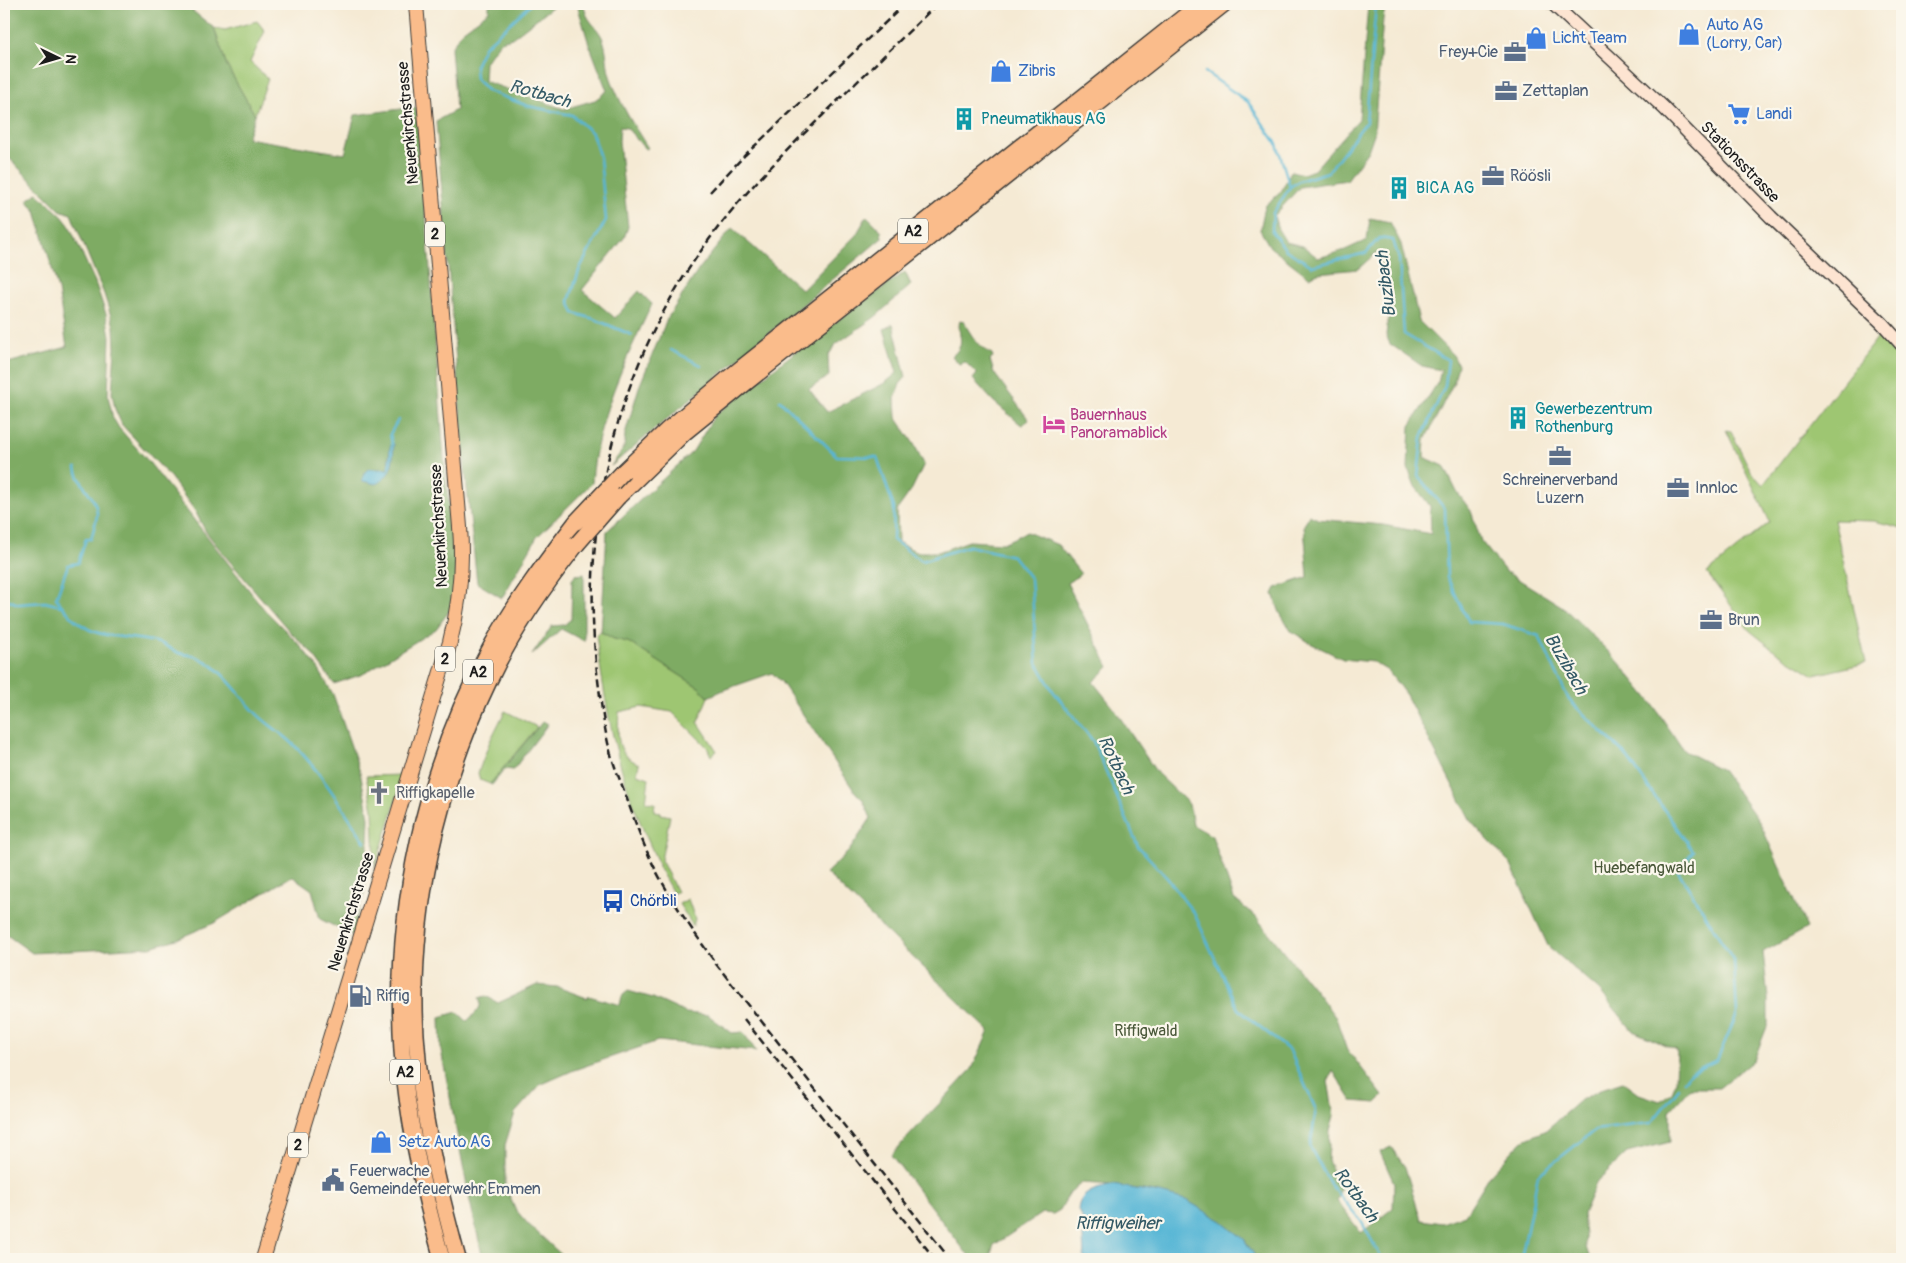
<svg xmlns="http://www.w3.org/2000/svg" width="1906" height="1263" font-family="Pangolin,sans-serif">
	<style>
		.green { fill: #9ec672; stroke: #5d7147 }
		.forest { fill: #7eab64; stroke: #4d6440 }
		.water { fill: #57b6d5; stroke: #3a6978 }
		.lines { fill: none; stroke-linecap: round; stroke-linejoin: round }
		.stream { stroke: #57b6d5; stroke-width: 2.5 }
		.secondary-casing { stroke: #3d3b38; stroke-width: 15 }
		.primary-casing { stroke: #3d3b38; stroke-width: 16 }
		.highway-casing { stroke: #3d3b38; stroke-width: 18 }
		.secondary { stroke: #fde4d1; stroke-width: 12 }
		.primary { stroke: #fabc8b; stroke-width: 14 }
		.highway { stroke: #fabc8b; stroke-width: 15 }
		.rail { stroke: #1c1c1c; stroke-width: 2.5; stroke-dasharray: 8 4; stroke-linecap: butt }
		.highway-bridge-casing { stroke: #3d3b38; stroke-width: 18; stroke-linecap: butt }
		.highway-bridge { stroke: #fabc8b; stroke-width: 15 }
		.labels { text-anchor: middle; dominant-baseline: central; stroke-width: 4.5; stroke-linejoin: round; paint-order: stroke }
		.shield { fill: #fbf7ec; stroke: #5f5e5a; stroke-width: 1 }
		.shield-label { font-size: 15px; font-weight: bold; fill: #1c1c1c }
		.shop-label { font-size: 16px; fill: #366cbe; stroke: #fbf7ec; text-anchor: start }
		.service-label { font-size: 16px; fill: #4e5e75; stroke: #fbf7ec; text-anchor: start }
		.culture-label { font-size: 16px; fill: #0d838f; stroke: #fbf7ec; text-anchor: start }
		.street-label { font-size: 16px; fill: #1c1c1c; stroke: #fbf7ec }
		.hotel-label { font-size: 16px; fill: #b23c85; stroke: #fbf7ec; text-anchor: start }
		.worship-label { font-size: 16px; fill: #5b616d; stroke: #fbf7ec; text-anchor: start }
		.park-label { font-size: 16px; fill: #4a583a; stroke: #fbf7ec }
		.transit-label { font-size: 16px; fill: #164399; stroke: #fbf7ec; text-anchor: start }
		.water-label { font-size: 18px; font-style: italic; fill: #345a66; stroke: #fbf7ec }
	</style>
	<rect width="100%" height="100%" fill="#fbf7ec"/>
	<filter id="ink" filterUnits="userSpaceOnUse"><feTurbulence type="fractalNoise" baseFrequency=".02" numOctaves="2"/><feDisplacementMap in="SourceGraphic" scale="10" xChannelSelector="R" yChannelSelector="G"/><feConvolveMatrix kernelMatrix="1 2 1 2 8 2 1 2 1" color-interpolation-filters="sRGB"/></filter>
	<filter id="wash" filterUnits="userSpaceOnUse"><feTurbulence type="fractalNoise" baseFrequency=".0096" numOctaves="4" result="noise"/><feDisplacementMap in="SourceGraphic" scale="20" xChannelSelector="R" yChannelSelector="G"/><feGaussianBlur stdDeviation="1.12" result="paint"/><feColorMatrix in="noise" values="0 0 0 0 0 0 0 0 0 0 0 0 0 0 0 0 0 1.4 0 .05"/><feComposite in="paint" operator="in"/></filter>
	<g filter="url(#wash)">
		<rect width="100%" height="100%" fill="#f5ead4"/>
		<path class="green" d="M 257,21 L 265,31 L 250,62 L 268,79 L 255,115 L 227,66 L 214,28 L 225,30 Z
			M 1881,333 L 1902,356 L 1902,528 L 1874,521 L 1834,520 L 1866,663 L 1814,675 L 1778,653 L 1749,630 L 1707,573 L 1770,522 L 1726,430 L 1731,431 L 1751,472 L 1763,485 Z
			M 601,632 L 614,639 L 628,642 L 700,688 L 708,697 L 698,722 L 717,751 L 711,756 L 707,747 L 672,712 L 641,707 L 619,712 C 618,735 614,753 639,764 L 637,774 L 649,778 L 646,802 L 655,803 L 654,811 L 661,812 L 661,814 L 670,816 L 661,860 L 677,892 L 673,893 L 659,868 L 659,865 C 649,843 639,821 631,798 C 612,746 603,690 596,635 Z
			M 505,711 L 537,727 L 490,784 L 480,780 L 478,773 L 490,741 Z
			M 404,775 L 375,868 L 373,809 L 366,776 Z
			M 688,899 L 695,919 L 693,926 L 679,904 Z"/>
		<path class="forest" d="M 13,4 L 184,4 L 214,28 L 227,66 L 255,115 L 247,138 L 345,154 L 355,115 L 416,107 L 419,120 L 445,473 L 457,571 L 453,606 L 436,629 L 363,674 L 334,684 L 311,652 L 291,633 L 226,557 L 206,532 L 195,511 L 171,478 L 122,425 L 115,409 L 112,393 L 115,348 L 114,326 L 104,294 L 71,214 L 60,210 L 4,153 L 4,8 Z
			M 489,4 L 556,4 L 512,38 L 501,41 L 485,62 L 484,81 L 564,109 L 595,100 L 607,91 L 588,41 L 577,4 L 584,4 C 585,20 596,25 602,37 C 608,50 606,66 611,79 C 620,104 634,126 648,148 L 645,149 L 627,128 L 620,127 L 619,141 L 628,227 L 624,238 L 582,290 L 615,318 L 639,291 L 652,304 C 625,361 596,420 592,483 L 537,537 L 502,598 L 477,583 L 465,469 L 436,121 L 456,110 L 451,48 L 462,31 L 489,11 Z
			M 1368,4 L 1386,4 L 1383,19 L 1374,134 L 1368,151 L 1347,180 L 1300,187 L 1274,216 L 1278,229 L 1286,242 L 1303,246 L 1318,258 L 1345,250 L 1367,240 L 1370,218 L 1390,222 L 1401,244 L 1419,321 L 1453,355 L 1458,365 L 1454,382 L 1425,440 L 1424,457 L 1444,466 L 1457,492 L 1471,511 L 1481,541 L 1505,571 L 1563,607 L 1618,661 L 1652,703 L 1684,751 L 1722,770 L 1760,823 L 1807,928 L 1763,952 L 1768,998 L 1768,1024 L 1754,1060 L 1719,1088 L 1690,1088 L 1670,1111 L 1670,1142 L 1627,1153 L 1597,1181 L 1583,1214 L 1586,1247 L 1590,1259 L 1257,1259 L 1244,1239 L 1160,1193 L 1113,1185 L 1082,1183 L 1070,1192 L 1060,1210 L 1053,1214 L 1042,1213 L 994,1245 L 989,1259 L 971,1259 L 891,1155 L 972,1069 L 989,1031 L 826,873 L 849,851 L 871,818 L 863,800 L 855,792 L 782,683 L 772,673 L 726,689 L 708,697 L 700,688 L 628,642 L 614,639 L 601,632 L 607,531 L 693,451 L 715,415 L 809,341 L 905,272 L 911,285 L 875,317 L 836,344 L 828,356 L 829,376 L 809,389 L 827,412 L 885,383 L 897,373 L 884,329 L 893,324 L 906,377 L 900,384 L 895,398 L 896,417 L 914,444 L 924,464 L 912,489 L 897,510 L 898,542 L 917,552 L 938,552 L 969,541 L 1003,543 L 1027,532 L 1058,545 L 1081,574 L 1067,583 L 1109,667 L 1093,682 L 1113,707 L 1157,773 L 1189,804 L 1193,825 L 1212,836 L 1234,899 L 1255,916 L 1315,990 L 1336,1018 L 1346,1048 L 1383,1096 L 1376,1103 L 1352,1101 L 1333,1071 L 1328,1081 L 1334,1116 L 1330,1130 L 1328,1161 L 1341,1187 L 1337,1201 L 1361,1233 L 1393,1208 L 1394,1183 L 1380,1152 L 1391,1147 L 1405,1167 L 1421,1220 L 1442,1223 L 1465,1215 L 1490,1175 L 1522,1141 L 1546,1130 L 1579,1101 L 1604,1088 L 1623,1082 L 1639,1094 L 1660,1101 L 1672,1092 L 1676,1082 L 1677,1050 L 1633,1031 L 1599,990 L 1548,946 L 1510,863 L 1472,823 L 1406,695 L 1388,671 L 1373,662 L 1343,659 L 1312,644 L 1291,631 L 1280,613 L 1273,594 L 1276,588 L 1308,577 L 1304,525 L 1309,515 L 1318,519 L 1383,525 L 1431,534 L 1430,506 L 1414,485 L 1408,468 L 1410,426 L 1438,382 L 1441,370 L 1422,366 L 1390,344 L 1386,335 L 1391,296 L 1380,267 L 1382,259 L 1376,253 L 1358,269 L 1318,273 L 1309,277 L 1270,247 L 1260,230 L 1265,206 L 1281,192 L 1291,171 L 1303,174 L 1314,170 L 1359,119 Z
			M 37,193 L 62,216 L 69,225 L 95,282 L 106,314 L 110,336 L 108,396 L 113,418 L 119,428 L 148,461 L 264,609 L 297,642 L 316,665 L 333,694 L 360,772 L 369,817 L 367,874 L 364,895 L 356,918 L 357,919 L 354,936 L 320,919 L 312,890 L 292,876 L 214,923 L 177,939 L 151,947 L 32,953 L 4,933 L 4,364 L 67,347 L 58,290 L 36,211 L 27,200 Z
			M 867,216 L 881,230 L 882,238 L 611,466 L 624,448 L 625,434 L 639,387 L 667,319 L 699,269 L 732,228 L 802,290 L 856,235 Z
			M 960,320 L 963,321 C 971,334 977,347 992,354 L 993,358 L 990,360 L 994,373 L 1029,420 L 1022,425 L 1019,423 L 993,401 L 973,379 L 977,374 L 965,362 L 959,364 L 952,356 C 968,343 956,335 960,320 Z
			M 584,574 L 584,641 L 561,629 L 532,655 L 552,626 L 564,625 L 571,619 L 572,580 L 575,575 Z
			M 543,721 L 548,724 L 513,770 L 505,769 L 492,785 L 490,784 Z
			M 537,985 L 557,987 L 587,998 L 589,996 L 620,1005 L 622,996 L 628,991 L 653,998 L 686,1013 L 708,1015 L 732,1033 L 743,1032 L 756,1051 L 658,1041 L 574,1070 L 540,1085 L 515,1113 L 505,1145 L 505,1185 L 515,1209 L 528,1224 L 566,1259 L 483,1259 L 469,1197 L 441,1050 L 440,1017 L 457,1012 L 467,1021 C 474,1014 484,1008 479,998 L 486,996 L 498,1003 Z"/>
		<path class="water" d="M 392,444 L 394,444 C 393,461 393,476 376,484 L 362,481 L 364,473 L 368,469 L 388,469 L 390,447 Z
			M 1113,1185 L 1160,1193 L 1186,1200 L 1222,1221 L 1244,1239 L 1257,1259 L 1084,1259 L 1082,1217 L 1078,1211 C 1079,1191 1097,1189 1113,1185 Z"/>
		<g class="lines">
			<path class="stream" d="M 531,4 L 484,47 L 475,66 L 476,79 L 488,91 L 528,106 L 572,115 L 592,133 L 600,158 L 606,220 L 580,268 L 569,301 L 574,313 L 594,319 L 632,335
				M 1376,4 L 1366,122 L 1328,172 L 1299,181 L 1290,187 L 1273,213 L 1272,232 L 1286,250 L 1312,266 L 1366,253 L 1379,238 L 1393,240 L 1399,259 L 1404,334 L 1448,360 L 1445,386 L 1422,437 L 1418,476 L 1445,509 L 1447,577 L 1469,622 L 1503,624 L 1539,636 L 1569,700 L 1625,754 L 1693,851 L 1678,871 L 1734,961 L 1737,1014 L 1717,1060 L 1690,1073 L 1684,1081
				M 1205,72 L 1248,102 L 1277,144 L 1290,187
				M 671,350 L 701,365
				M 780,400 L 837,456 L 877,457 L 894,508 L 893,540 L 922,561 L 969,546 L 1013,556 L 1031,579 L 1037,663 L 1053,691 L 1093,741 L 1138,846 L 1168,879 L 1195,915 L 1238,1009 L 1290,1051 L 1316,1110 L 1310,1147 L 1330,1184 L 1361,1221 L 1382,1259
				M 392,444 L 390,434 L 398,420
				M 76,468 C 78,485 98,497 97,515 C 96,523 93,531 91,539 L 86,539 L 78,563 L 68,565 L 56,598 C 90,646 110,631 159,643 C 166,645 172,650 179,653 C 186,655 195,655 201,659 C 221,667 240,696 255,712 C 265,723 279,731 290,741 C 320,770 342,807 365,842
				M 4,598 L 18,604 L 45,602 L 61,606
				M 1521,1259 L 1538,1175 L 1595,1130 L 1651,1123 L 1679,1088"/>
		</g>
	</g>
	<g filter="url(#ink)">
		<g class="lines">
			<defs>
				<path id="secondary" d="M 1553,4 L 1664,108 L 1771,217 L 1882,323 L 1902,345"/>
				<path id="primary" d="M 263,1259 L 450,642 C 460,603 463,567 460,527 L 416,4"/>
				<path id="highway" d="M 624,471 L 667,430 L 726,380 L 1200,4
					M 618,497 L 684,433 L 747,382 L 1224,4
					M 442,1259 C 424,1195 407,1117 402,1051 C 393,912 424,767 492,645 C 516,601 546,561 576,522
					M 458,1259 C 438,1186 421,1112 416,1035 C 409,915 437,789 489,681 C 512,632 544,586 577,544"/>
			</defs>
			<use href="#secondary" class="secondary-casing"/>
			<use href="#primary" class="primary-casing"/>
			<use href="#highway" class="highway-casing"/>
			<use href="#secondary" class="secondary"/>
			<use href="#primary" class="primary"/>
			<use href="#highway" class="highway"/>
			<path class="rail" d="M 937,4 C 899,41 860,79 822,116 C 780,157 737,199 703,248 C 614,372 578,529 598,680 C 601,704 604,728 610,751 C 614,766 620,780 625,793 C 632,814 640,836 649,856 C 666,894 692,929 716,964 L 950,1259
				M 710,192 L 745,155 L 905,4
				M 744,1019 L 935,1259"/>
			<defs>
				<path id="highway-bridge" d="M 576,522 L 624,471
					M 577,544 L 618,497"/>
			</defs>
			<use href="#highway-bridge" class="highway-bridge-casing"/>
			<use href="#highway-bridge" class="highway-bridge"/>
		</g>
	</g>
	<defs>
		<symbol id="shop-bare" viewBox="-9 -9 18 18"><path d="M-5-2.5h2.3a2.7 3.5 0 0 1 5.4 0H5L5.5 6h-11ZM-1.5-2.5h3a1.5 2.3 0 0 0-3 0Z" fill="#3f7fe0" stroke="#fbf7ec" stroke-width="2.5" paint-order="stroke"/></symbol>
		<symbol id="office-bare" viewBox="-9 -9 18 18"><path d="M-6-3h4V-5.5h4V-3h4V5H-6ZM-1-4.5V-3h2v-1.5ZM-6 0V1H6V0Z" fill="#5c6f8a" stroke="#fbf7ec" stroke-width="2.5" paint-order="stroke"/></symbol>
		<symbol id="supermarket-bare" viewBox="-9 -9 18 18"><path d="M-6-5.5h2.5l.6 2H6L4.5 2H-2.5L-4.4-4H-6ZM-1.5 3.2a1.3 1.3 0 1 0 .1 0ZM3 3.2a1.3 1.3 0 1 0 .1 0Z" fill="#3f7fe0" stroke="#fbf7ec" stroke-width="2.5" paint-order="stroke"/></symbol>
		<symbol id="building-bare" viewBox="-9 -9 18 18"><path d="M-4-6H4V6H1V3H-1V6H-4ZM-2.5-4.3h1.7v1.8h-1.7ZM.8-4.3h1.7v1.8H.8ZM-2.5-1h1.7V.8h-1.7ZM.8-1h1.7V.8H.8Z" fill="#0f9aa8" stroke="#fbf7ec" stroke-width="2.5" paint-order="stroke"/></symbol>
		<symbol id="hotel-bare" viewBox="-9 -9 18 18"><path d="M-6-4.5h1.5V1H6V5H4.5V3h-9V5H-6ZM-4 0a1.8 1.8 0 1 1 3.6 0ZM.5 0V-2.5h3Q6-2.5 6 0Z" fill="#d1479c" stroke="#fbf7ec" stroke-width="2.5" paint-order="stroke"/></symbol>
		<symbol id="church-bare" viewBox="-9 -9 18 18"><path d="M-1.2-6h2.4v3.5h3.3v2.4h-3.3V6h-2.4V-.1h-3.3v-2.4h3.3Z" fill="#6b7280" stroke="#fbf7ec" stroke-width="2.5" paint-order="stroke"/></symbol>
		<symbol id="bus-bare" viewBox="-9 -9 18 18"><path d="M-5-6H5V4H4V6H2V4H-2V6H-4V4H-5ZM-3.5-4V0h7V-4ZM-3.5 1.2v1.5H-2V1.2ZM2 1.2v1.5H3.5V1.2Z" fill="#1a4fb4" stroke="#fbf7ec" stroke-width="2.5" paint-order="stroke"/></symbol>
		<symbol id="fuel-bare" viewBox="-9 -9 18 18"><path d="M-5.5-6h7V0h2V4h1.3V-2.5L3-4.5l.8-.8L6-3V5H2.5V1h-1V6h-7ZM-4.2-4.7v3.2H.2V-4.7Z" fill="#5c6f8a" stroke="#fbf7ec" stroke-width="2.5" paint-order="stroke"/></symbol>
		<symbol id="civic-bare" viewBox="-9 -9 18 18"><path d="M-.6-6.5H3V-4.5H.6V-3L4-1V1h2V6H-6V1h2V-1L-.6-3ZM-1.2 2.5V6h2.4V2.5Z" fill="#5c6f8a" stroke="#fbf7ec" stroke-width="2.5" paint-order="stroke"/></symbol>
	</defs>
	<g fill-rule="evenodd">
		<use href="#shop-bare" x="1673" y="18" width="32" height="32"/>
		<use href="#shop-bare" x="1520" y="22" width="32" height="32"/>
		<use href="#office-bare" x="1499" y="36" width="32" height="32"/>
		<use href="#shop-bare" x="985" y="55" width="32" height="32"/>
		<use href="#office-bare" x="1490" y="75" width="32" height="32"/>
		<use href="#supermarket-bare" x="1723" y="98" width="32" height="32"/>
		<use href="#building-bare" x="948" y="103" width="32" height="32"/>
		<use href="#office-bare" x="1477" y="160" width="32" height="32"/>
		<use href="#building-bare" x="1383" y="172" width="32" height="32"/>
		<use href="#building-bare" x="1502" y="402" width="32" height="32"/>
		<use href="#hotel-bare" x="1038" y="408" width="32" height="32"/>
		<use href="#office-bare" x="1544" y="440" width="32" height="32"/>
		<use href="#office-bare" x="1662" y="472" width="32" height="32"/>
		<use href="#office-bare" x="1695" y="604" width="32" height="32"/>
		<use href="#church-bare" x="363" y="777" width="32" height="32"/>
		<use href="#bus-bare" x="597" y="885" width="32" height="32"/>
		<use href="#fuel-bare" x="344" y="980" width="32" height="32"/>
		<use href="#shop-bare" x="365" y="1126" width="32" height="32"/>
		<use href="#civic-bare" x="317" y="1164" width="32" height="32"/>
	</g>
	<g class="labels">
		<g class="shield">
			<rect x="898" y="218.5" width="30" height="25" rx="4"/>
			<rect x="425" y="221.5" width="20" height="25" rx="4"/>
			<rect x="435" y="646.5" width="20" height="25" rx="4"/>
			<rect x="463" y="659.5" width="30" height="25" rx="4"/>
			<rect x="390" y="1059.5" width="30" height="25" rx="4"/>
			<rect x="288" y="1132.5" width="20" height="25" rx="4"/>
		</g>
		<g class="shield-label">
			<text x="913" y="231">A2</text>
			<text x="435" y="234">2</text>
			<text x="445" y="659">2</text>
			<text x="478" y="672">A2</text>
			<text x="405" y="1072">A2</text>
			<text x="298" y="1145">2</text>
		</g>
		<g class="shop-label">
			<text x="1706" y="25">Auto AG<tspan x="1706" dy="18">(Lorry, Car)</tspan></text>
			<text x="1552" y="38">Licht Team</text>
			<text x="1018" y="71">Zibris</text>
			<text x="1756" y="114">Landi</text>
			<text x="398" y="1142">Setz Auto AG</text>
		</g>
		<g class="service-label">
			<text x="1498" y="52" text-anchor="end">Frey+Cie</text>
			<text x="1522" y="91">Zettaplan</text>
			<text x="1510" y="176">Röösli</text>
			<text x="1560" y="480" text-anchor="middle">Schreinerverband<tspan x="1560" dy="18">Luzern</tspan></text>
			<text x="1695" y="488">Innloc</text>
			<text x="1728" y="620">Brun</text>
			<text x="376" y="996">Riffig</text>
			<text x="349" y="1171">Feuerwache<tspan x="349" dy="18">Gemeindefeuerwehr Emmen</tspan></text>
		</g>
		<g class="culture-label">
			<text x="981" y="119">Pneumatikhaus AG</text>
			<text x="1416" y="188">BICA AG</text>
			<text x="1535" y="409">Gewerbezentrum<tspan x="1535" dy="18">Rothenburg</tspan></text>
		</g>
		<g class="street-label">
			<text transform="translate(408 123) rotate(-95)">Neuenkirchstrasse</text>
			<text transform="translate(1740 162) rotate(46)">Stationsstrasse</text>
			<text transform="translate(439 526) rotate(-93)">Neuenkirchstrasse</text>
			<text transform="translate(351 912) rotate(-73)">Neuenkirchstrasse</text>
		</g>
		<g class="hotel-label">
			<text x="1070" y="415">Bauernhaus<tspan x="1070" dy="18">Panoramablick</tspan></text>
		</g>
		<g class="worship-label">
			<text x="396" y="793">Riffigkapelle</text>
		</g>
		<g class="park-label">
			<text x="1644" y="868">Huebefangwald</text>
			<text x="1146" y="1031">Riffigwald</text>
		</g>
		<g class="transit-label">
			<text x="630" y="901">Chörbli</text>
		</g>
		<g class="water-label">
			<text transform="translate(540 94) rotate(16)">Rotbach</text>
			<text transform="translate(1386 284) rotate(-97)">Buzibach</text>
			<text transform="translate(1566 664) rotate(60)">Buzibach</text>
			<text transform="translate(1116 765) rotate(65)">Rotbach</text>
			<text transform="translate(1356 1195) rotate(54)">Rotbach</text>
			<text x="1118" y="1223">Riffigweiher</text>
		</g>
	</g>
	<rect width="1906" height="1263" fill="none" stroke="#fbf7ec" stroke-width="20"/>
	<g transform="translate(58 58) rotate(95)" stroke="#fbf7ec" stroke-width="4" paint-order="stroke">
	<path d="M0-4L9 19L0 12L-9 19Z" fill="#1c1c1c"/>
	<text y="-8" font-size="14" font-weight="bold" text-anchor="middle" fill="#1c1c1c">N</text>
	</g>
</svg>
